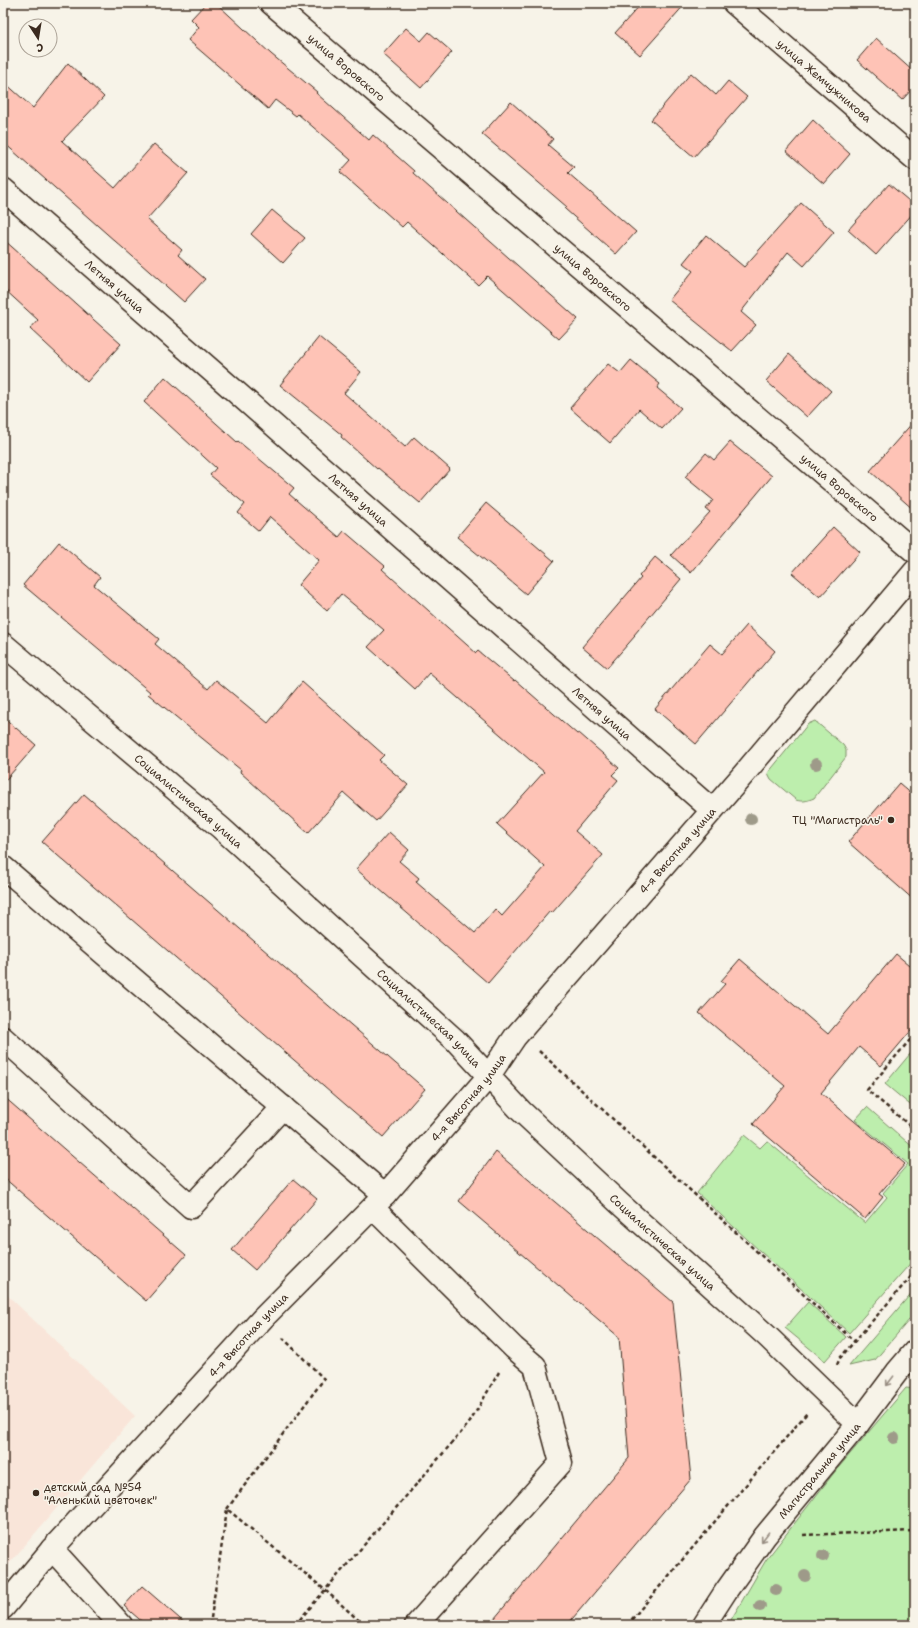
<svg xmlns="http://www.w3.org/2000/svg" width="918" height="1628" font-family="'Shantell Sans',sans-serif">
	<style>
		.built { fill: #f9e5d9 }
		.grass { fill: #bdeead; stroke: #7c8c66 }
		.building { fill: #fec3b6; stroke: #3b2a1e }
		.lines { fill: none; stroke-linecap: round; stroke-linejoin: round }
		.minor-casing { stroke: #3b2a1e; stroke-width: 25 }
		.secondary-casing { stroke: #3b2a1e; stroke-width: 25 }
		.path { stroke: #3b2a1e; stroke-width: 2.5; stroke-dasharray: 4 3; stroke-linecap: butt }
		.minor { stroke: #f7f3e8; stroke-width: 22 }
		.secondary { stroke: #f7f3e8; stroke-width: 22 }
		.tree { fill: #9e9a89 }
		.oneway { stroke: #998e83 }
		.poi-dot { fill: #3b2a1e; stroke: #f7f3e8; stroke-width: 1.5 }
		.labels { text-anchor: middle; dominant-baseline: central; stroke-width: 3; stroke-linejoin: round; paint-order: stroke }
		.street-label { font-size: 11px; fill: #3b2a1e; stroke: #f7f3e8 }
		.poi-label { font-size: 11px; fill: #3b2a1e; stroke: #f7f3e8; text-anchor: end }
	</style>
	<rect width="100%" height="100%" fill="#f7f3e8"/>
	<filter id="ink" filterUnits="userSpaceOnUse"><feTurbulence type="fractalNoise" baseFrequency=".025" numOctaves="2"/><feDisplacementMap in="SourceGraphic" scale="8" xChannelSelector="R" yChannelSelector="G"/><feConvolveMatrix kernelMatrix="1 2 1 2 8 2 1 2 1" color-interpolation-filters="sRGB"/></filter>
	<g filter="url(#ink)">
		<path class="built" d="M 3,1291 L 135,1416 L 3,1571 Z"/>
		<path class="grass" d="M 815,721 L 843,745 L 846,750 L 846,757 L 814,798 C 807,801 802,802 796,800 L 771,779 L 768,773 L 808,724 Z
			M 915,1048 L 915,1109 L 885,1084 Z
			M 867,1107 L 915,1149 L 915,1258 L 849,1333 L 697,1193 L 744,1135 L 760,1148 L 767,1141 L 865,1223 L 887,1197 L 883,1193 L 908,1164 L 855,1120 Z
			M 915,1289 L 915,1313 L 875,1360 L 849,1366 Z
			M 808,1302 L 846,1337 L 825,1361 L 785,1328 Z
			M 906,1388 L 915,1389 L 915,1625 L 728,1625 L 766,1560 L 833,1474 Z"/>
		<path class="building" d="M 206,3 L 216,3 L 271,54 L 317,92 L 316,93 L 369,140 L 373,135 L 414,171 L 413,173 L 578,319 L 559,339 L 487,276 L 478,285 L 407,222 L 402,227 L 340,172 L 351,160 L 298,114 L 296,116 L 275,100 L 268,109 L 188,40 L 199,27 L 191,19 Z
			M 642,3 L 686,3 L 640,55 L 615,33 Z
			M 406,28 L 421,41 L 429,32 L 452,52 L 421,88 L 383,54 Z
			M 876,38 L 915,73 L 915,86 L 902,100 L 857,60 Z
			M 68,63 L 104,97 L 62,141 L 115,188 L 154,144 L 188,173 L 147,219 L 182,250 L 178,255 L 205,279 L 184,302 L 3,142 L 3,81 L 33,108 Z
			M 691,73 L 716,95 L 728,81 L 747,97 L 694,157 L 651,120 Z
			M 511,102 L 553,139 L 548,145 L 574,167 L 568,173 L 636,232 L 616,254 L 565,209 L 567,207 L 482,134 Z
			M 813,120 L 850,154 L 824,184 L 786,151 Z
			M 889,184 L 915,206 L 915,211 L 876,255 L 848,230 Z
			M 801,203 L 834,232 L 804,266 L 788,252 L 741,312 L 756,325 L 732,351 L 669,300 L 693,271 L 683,263 L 706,235 L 744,267 Z
			M 272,210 L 305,238 L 283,263 L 251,234 Z
			M 3,239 L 121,344 L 87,382 L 30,329 L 38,320 L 3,288 Z
			M 319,337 L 361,372 L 344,393 L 405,447 L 414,437 L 450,469 L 420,503 L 378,468 L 377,469 L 341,437 L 342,435 L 280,385 Z
			M 789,354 L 831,391 L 807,417 L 766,381 Z
			M 631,360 L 660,384 L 657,388 L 681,408 L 662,429 L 639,409 L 610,443 L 570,408 L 608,364 L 620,373 Z
			M 165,377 L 237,442 L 238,441 L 294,488 L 289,494 L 339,537 L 344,531 L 385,566 L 382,569 L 476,653 L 478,651 L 514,681 L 515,680 L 577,734 L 579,733 L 619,768 L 612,775 L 618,780 L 575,831 L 603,855 L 552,913 L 550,911 L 488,983 L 356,869 L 389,832 L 409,850 L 399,861 L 419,878 L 416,882 L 475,933 L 495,909 L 502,916 L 545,867 L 497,824 L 544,772 L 429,673 L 415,689 L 368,647 L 384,630 L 341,594 L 327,611 L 298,585 L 319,560 L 270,517 L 259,531 L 238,513 L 245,504 L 210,475 L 216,468 L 144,402 Z
			M 915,420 L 915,511 L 870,471 Z
			M 730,442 L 772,476 L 691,573 L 671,555 L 710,512 L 706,509 L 713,500 L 685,477 L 706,453 L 714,460 Z
			M 486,503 L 554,561 L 526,594 L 457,537 Z
			M 833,527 L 860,552 L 820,597 L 792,573 Z
			M 59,542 L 100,577 L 94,585 L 159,639 L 155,644 L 208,689 L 216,680 L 268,723 L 302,682 L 384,755 L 379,760 L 408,785 L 376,821 L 344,793 L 308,833 L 240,772 L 241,770 L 148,694 L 150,692 L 23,585 Z
			M 655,557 L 681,579 L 634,635 L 635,636 L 607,668 L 582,647 L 641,578 L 639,576 Z
			M 747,625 L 775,651 L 696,744 L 655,709 L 710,644 L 722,654 Z
			M 3,717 L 36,745 L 3,783 Z
			M 899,783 L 915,797 L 915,901 L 848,842 Z
			M 84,794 L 425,1089 L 383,1137 L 42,842 Z
			M 896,954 L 915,970 L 915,1026 L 881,1066 L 859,1047 L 821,1093 L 905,1164 L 879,1194 L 883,1197 L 865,1219 L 753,1124 L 785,1086 L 699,1013 L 725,984 L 721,981 L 740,959 L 828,1034 Z
			M 3,1096 L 186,1255 L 146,1301 L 3,1177 Z
			M 496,1152 L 673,1302 L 691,1479 L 567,1625 L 489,1625 L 629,1458 L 619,1337 L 459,1201 Z
			M 293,1179 L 317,1199 L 255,1270 L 232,1250 Z
			M 142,1586 L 187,1625 L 146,1625 L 124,1606 Z"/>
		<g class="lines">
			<defs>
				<g id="minor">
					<path id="s1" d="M 271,3 L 915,552"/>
					<path id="s2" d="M 734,3 L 915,159"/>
					<path id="s3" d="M 3,189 L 220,378 L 712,810"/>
					<path id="s4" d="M 3,644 L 221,828 L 455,1040 L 521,1111 L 619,1203 L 768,1337 L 858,1424"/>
					<path d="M 3,867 L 385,1195"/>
					<path d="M 3,1038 L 191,1207 L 283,1107"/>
					<path d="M 373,1208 L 514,1348 L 535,1366 L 561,1463 L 416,1625"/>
					<path d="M 52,1549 L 121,1625"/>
					<path id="s5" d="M 3,1608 L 52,1549 L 263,1318 L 385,1195 L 488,1077 L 515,1037 L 743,775 L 915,571"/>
				</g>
				<g id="secondary">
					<path id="s6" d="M 704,1625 L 726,1591 L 765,1536 L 858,1424 L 897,1372 L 915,1351"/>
				</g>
			</defs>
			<use href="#minor" class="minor-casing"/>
			<use href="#secondary" class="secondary-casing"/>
			<path class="path" d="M 915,1034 L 867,1090 L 915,1130
				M 539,1051 L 855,1342
				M 837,1365 L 840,1358 L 915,1272
				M 3,1477 L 7,1495 L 3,1496
				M 227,1509 L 324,1379 L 283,1338
				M 803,1535 L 915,1531
				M 210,1625 L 227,1509 L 325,1590 L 364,1625
				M 295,1625 L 470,1422 L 499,1372
				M 627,1625 L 807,1413"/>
			<use href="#minor" class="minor"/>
			<use href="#secondary" class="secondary"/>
		</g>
		<g class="tree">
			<circle cx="816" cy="764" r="6"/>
			<circle cx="751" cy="819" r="6"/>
			<circle cx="894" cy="1438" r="6"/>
			<circle cx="823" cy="1556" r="6"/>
			<circle cx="805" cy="1576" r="6"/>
			<circle cx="776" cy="1590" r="6"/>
			<circle cx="760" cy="1606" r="6"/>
		</g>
		<defs><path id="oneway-shaft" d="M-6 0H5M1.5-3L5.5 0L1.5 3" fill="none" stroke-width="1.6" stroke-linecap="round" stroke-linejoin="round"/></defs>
		<g class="oneway">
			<use href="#oneway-shaft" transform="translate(890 1381) rotate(127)"/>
			<use href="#oneway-shaft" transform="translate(765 1537) rotate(127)"/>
		</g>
	</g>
	<g class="poi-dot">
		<circle cx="891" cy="820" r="4"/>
		<circle cx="36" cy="1493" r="4"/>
	</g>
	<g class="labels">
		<g class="street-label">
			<text stroke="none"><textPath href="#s1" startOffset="99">улица Воровского</textPath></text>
			<text stroke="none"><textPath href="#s2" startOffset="119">улица Жемчужникова</textPath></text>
			<text stroke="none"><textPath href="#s1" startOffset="423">улица Воровского</textPath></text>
			<text stroke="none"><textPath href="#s3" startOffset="148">Летняя улица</textPath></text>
			<text stroke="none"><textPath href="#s1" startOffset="747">улица Воровского</textPath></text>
			<text stroke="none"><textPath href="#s3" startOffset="472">Летняя улица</textPath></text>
			<text stroke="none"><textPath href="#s3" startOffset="796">Летняя улица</textPath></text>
			<text stroke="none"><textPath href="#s4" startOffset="243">Социалистическая улица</textPath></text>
			<text stroke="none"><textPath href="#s5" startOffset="1015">4-я Высотная улица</textPath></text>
			<text stroke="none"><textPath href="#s4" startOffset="567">Социалистическая улица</textPath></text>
			<text stroke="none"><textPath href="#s5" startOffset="691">4-я Высотная улица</textPath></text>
			<text stroke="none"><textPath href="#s4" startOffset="891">Социалистическая улица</textPath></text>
			<text stroke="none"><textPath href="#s5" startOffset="367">4-я Высотная улица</textPath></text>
			<text stroke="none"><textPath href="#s6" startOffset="193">Магистральная улица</textPath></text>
		</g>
		<g class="poi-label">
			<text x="883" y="820">ТЦ "Магистраль"</text>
			<text x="44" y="1487" text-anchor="start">детский сад №54<tspan x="44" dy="13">"Аленький цветочек"</tspan></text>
		</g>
	</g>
	<rect width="918" height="1628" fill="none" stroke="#f7f3e8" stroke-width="16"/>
	<rect x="8" y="8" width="902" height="1612" fill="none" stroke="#3b2a1e" stroke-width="1.5" filter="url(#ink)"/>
	<g transform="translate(38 38) rotate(168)"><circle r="19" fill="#f7f3e8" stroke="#aca397"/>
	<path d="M0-3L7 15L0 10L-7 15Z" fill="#3b2a1e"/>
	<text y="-6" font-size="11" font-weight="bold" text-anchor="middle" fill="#3b2a1e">С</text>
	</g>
</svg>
